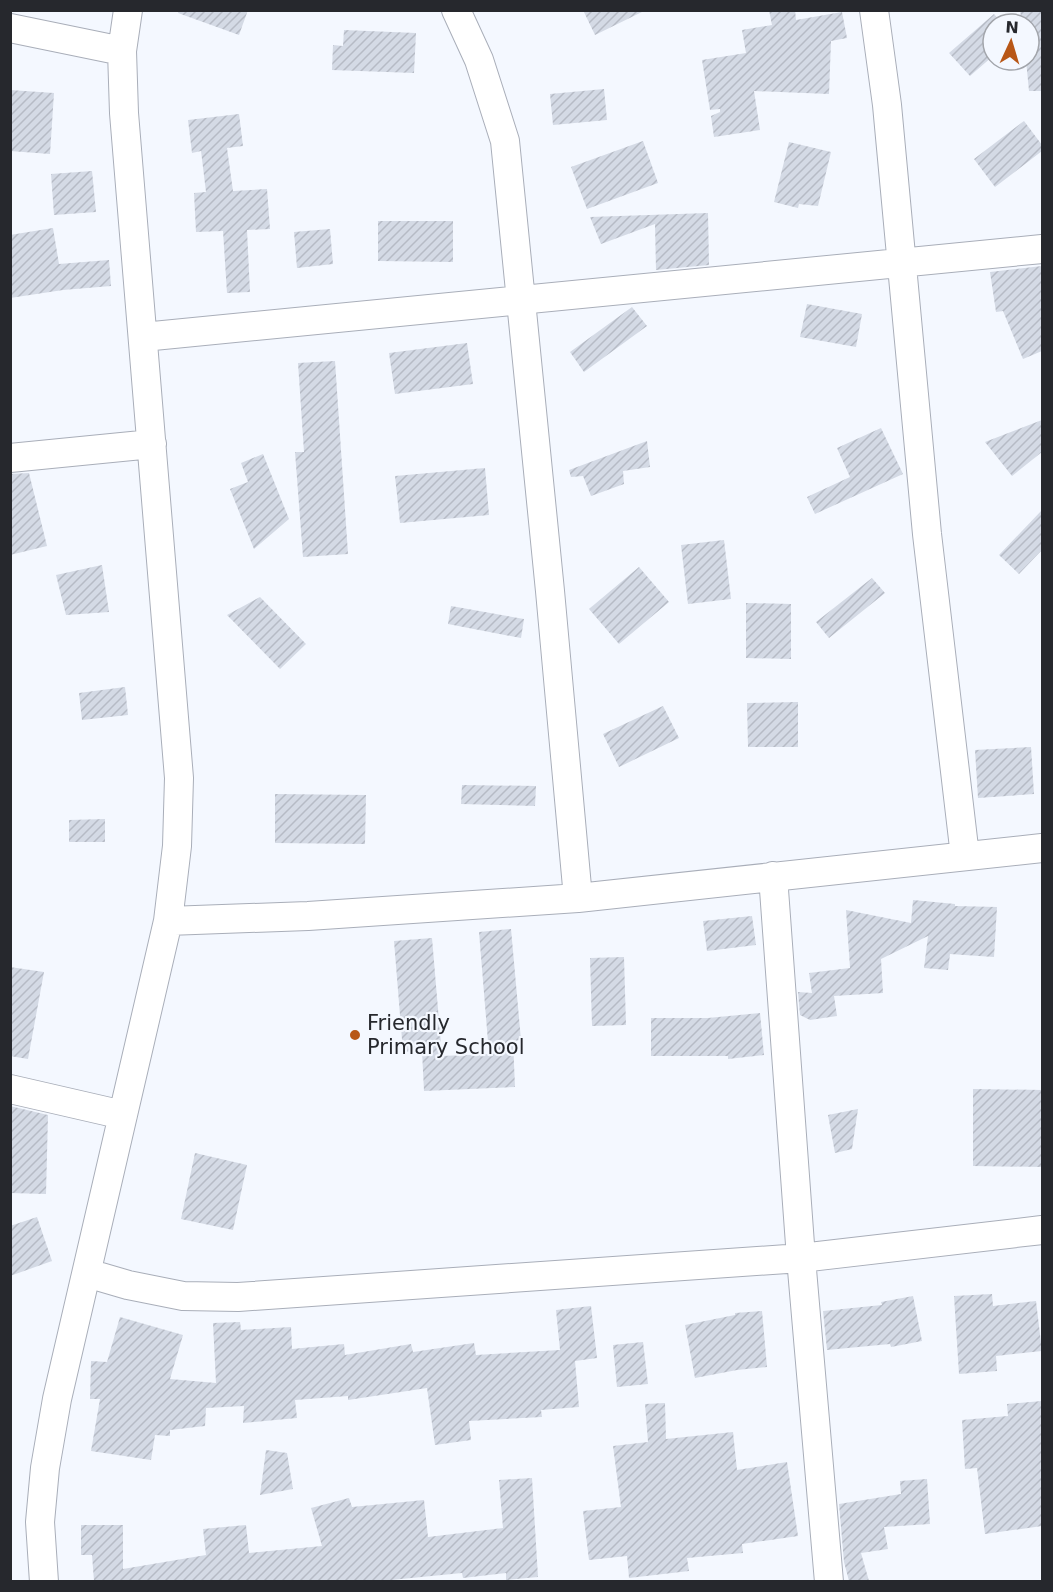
<svg xmlns="http://www.w3.org/2000/svg" width="1053" height="1592" font-family="'DejaVu Sans',sans-serif">
	<style>
		.building { fill: url(#building-hatch) }
		.lines { fill: none; stroke-linecap: round; stroke-linejoin: round }
		.minor-casing { stroke: #a9aeb9; stroke-width: 30 }
		.minor { stroke: #fff; stroke-width: 28 }
		.poi-dot { fill: #b85717; stroke: #f4f8ff; stroke-width: 2 }
		.labels { text-anchor: middle; dominant-baseline: central; stroke-width: 4.5; stroke-linejoin: round; paint-order: stroke }
		.poi-label { font-size: 21px; fill: #26282d; stroke: #f4f8ff; text-anchor: start }
	</style>
	<defs>
		<pattern id="building-hatch" width="6" height="6" patternUnits="userSpaceOnUse" patternTransform="scale(1.5)"><rect width="6" height="6" fill="#d4dae5"/><path d="M-1 1l2-2M0 6l6-6M5 7l2-2" fill="none" stroke="#b6bbc5"/></pattern>
	</defs>
	<rect width="100%" height="100%" fill="#f4f8ff"/>
	<path class="building" d="M 179,10 L 248,10 L 239,35 L 178,13 Z
		M 583,10 L 646,10 L 595,35 Z
		M 769,10 L 795,10 L 796,20 L 842,12 L 847,38 L 831,41 L 829,94 L 754,91 L 760,130 L 714,137 L 711,116 L 720,112 L 720,109 L 710,110 L 702,60 L 746,53 L 742,30 L 772,25 Z
		M 1020,10 L 1042,10 L 1042,91 L 1029,91 L 1026,60 L 1029,60 L 1029,24 L 1022,24 Z
		M 994,14 L 1003,24 L 993,24 L 993,56 L 970,76 L 949,53 Z
		M 344,30 L 416,33 L 414,73 L 332,70 L 333,45 L 343,46 Z
		M 604,89 L 607,120 L 553,125 L 550,94 Z
		M 10,90 L 54,93 L 50,154 L 10,151 Z
		M 239,114 L 243,146 L 227,148 L 233,191 L 267,189 L 270,229 L 247,230 L 250,292 L 227,293 L 223,231 L 196,232 L 194,193 L 206,192 L 201,151 L 192,153 L 188,120 Z
		M 1024,121 L 1042,145 L 1042,151 L 995,187 L 974,159 Z
		M 643,141 L 658,183 L 587,209 L 571,167 Z
		M 789,142 L 831,152 L 818,206 L 799,204 L 798,208 L 774,202 Z
		M 92,171 L 96,212 L 54,215 L 51,174 Z
		M 708,213 L 709,265 L 656,270 L 655,224 L 601,244 L 590,217 Z
		M 378,221 L 453,221 L 453,262 L 378,261 Z
		M 53,228 L 59,264 L 109,260 L 111,286 L 63,290 L 10,298 L 10,235 Z
		M 330,229 L 333,264 L 297,268 L 294,232 Z
		M 1042,266 L 1042,351 L 1023,359 L 1003,311 L 996,312 L 990,272 Z
		M 807,304 L 862,314 L 856,347 L 800,337 Z
		M 632,307 L 647,326 L 584,372 L 570,352 Z
		M 467,343 L 473,384 L 395,394 L 389,353 Z
		M 335,361 L 348,554 L 303,557 L 295,452 L 304,452 L 298,363 Z
		M 1042,420 L 1042,452 L 1012,476 L 985,442 Z
		M 881,428 L 903,474 L 815,514 L 807,497 L 850,477 L 837,448 Z
		M 647,441 L 650,467 L 623,471 L 624,484 L 591,496 L 583,476 L 571,477 L 569,470 Z
		M 263,454 L 289,519 L 254,549 L 230,489 L 248,482 L 241,463 Z
		M 485,468 L 489,515 L 400,523 L 395,476 Z
		M 29,473 L 47,546 L 10,555 L 10,474 Z
		M 1042,510 L 1042,550 L 1019,574 L 999,555 Z
		M 724,540 L 731,599 L 688,604 L 681,545 Z
		M 102,565 L 109,612 L 66,615 L 56,575 Z
		M 639,567 L 669,602 L 619,644 L 589,609 Z
		M 872,578 L 885,593 L 829,638 L 816,622 Z
		M 260,597 L 306,644 L 280,669 L 227,615 Z
		M 746,603 L 791,604 L 791,659 L 746,658 Z
		M 451,606 L 524,619 L 521,638 L 448,624 Z
		M 125,687 L 128,715 L 82,720 L 79,693 Z
		M 798,702 L 798,747 L 748,747 L 747,703 Z
		M 663,706 L 679,738 L 619,767 L 603,734 Z
		M 1031,747 L 1034,794 L 978,798 L 975,750 Z
		M 462,785 L 536,786 L 535,806 L 461,804 Z
		M 275,794 L 366,795 L 365,844 L 275,843 Z
		M 105,819 L 105,842 L 69,842 L 69,820 Z
		M 913,900 L 955,904 L 955,906 L 997,907 L 994,957 L 950,954 L 948,970 L 924,968 L 928,936 L 881,959 L 883,993 L 834,996 L 837,1016 L 810,1020 L 800,1015 L 798,992 L 812,993 L 809,973 L 850,968 L 846,910 L 911,923 Z
		M 752,916 L 756,945 L 707,951 L 703,921 Z
		M 511,929 L 521,1040 L 513,1041 L 515,1087 L 424,1091 L 422,1051 L 403,1052 L 394,941 L 432,938 L 442,1056 L 489,1054 L 479,932 Z
		M 624,957 L 626,1025 L 592,1026 L 590,958 Z
		M 10,967 L 44,972 L 28,1059 L 10,1056 Z
		M 760,1013 L 764,1055 L 728,1059 L 728,1056 L 651,1056 L 651,1018 L 708,1018 Z
		M 973,1089 L 1042,1090 L 1042,1167 L 973,1166 Z
		M 10,1106 L 48,1115 L 46,1194 L 10,1193 Z
		M 858,1109 L 852,1149 L 835,1153 L 828,1115 Z
		M 195,1153 L 247,1165 L 233,1230 L 181,1219 Z
		M 37,1217 L 52,1261 L 10,1276 L 10,1226 Z
		M 992,1294 L 993,1306 L 1036,1301 L 1042,1351 L 996,1356 L 997,1371 L 959,1374 L 954,1296 Z
		M 913,1296 L 922,1341 L 891,1347 L 890,1344 L 827,1350 L 823,1311 L 882,1305 L 881,1302 Z
		M 591,1306 L 597,1358 L 575,1361 L 579,1407 L 541,1410 L 542,1417 L 469,1421 L 471,1440 L 435,1445 L 427,1388 L 348,1400 L 348,1396 L 295,1400 L 297,1418 L 243,1423 L 244,1406 L 206,1408 L 205,1426 L 170,1430 L 170,1436 L 155,1435 L 151,1460 L 91,1451 L 100,1399 L 90,1399 L 91,1361 L 107,1362 L 120,1317 L 183,1335 L 170,1379 L 216,1383 L 213,1323 L 240,1322 L 241,1330 L 291,1327 L 292,1349 L 344,1344 L 345,1355 L 411,1344 L 413,1352 L 474,1343 L 476,1355 L 560,1350 L 556,1310 Z
		M 762,1311 L 767,1367 L 737,1370 L 695,1378 L 685,1325 L 735,1315 L 735,1313 Z
		M 643,1342 L 648,1384 L 617,1387 L 613,1345 Z
		M 1042,1401 L 1042,1526 L 985,1534 L 977,1468 L 965,1469 L 962,1420 L 1008,1416 L 1007,1404 Z
		M 665,1403 L 666,1439 L 733,1432 L 737,1470 L 787,1462 L 798,1536 L 742,1544 L 743,1553 L 687,1558 L 689,1571 L 629,1578 L 627,1556 L 589,1560 L 583,1511 L 621,1507 L 613,1446 L 648,1442 L 645,1404 Z
		M 266,1450 L 287,1453 L 293,1489 L 260,1495 Z
		M 532,1478 L 538,1577 L 506,1580 L 506,1573 L 463,1578 L 462,1573 L 381,1581 L 94,1581 L 92,1555 L 81,1555 L 81,1525 L 123,1525 L 123,1569 L 206,1555 L 203,1529 L 246,1525 L 249,1553 L 322,1546 L 311,1508 L 349,1498 L 352,1507 L 424,1500 L 428,1537 L 503,1528 L 499,1480 Z
		M 927,1479 L 930,1524 L 884,1527 L 888,1549 L 861,1553 L 869,1581 L 849,1581 L 844,1562 L 839,1504 L 901,1494 L 900,1481 Z"/>
	<g class="lines">
		<defs>
			<path id="minor" d="M 456,10 L 479,60 L 505,141 L 550,591 L 578,898
				M 874,10 L 887,105 L 927,534 L 965,856
				M 10,28 L 122,51
				M 143,337 L 1042,249
				M 10,458 L 152,444
				M 773,876 L 801,1258 L 829,1582
				M 168,921 L 308,916 L 578,898 L 1042,848
				M 10,1089 L 123,1115
				M 87,1273 L 128,1285 L 183,1296 L 238,1297 L 801,1258 L 1042,1230
				M 44,1582 L 40,1522 L 45,1468 L 57,1399 L 168,921 L 177,846 L 179,778 L 124,113 L 122,51 L 128,10"/>
		</defs>
		<use href="#minor" class="minor-casing"/>
		<use href="#minor" class="minor"/>
	</g>
	<circle class="poi-dot" cx="355" cy="1035" r="6"/>
	<g class="labels">
		<g class="poi-label">
			<text x="367" y="1023">Friendly<tspan x="367" dy="24">Primary School</tspan></text>
		</g>
	</g>
	<rect width="1053" height="1592" fill="none" stroke="#26282d" stroke-width="24"/>
	<g transform="translate(1011 42) rotate(4)"><circle r="28" fill="#f4f8ff" stroke="#a2a5ab" stroke-width="1.5"/>
	<path d="M0-4.5L10 22L0 15L-10 22Z" fill="#b85717"/>
	<text y="-9" font-size="16" font-weight="bold" text-anchor="middle" fill="#26282d">N</text>
	</g>
</svg>
